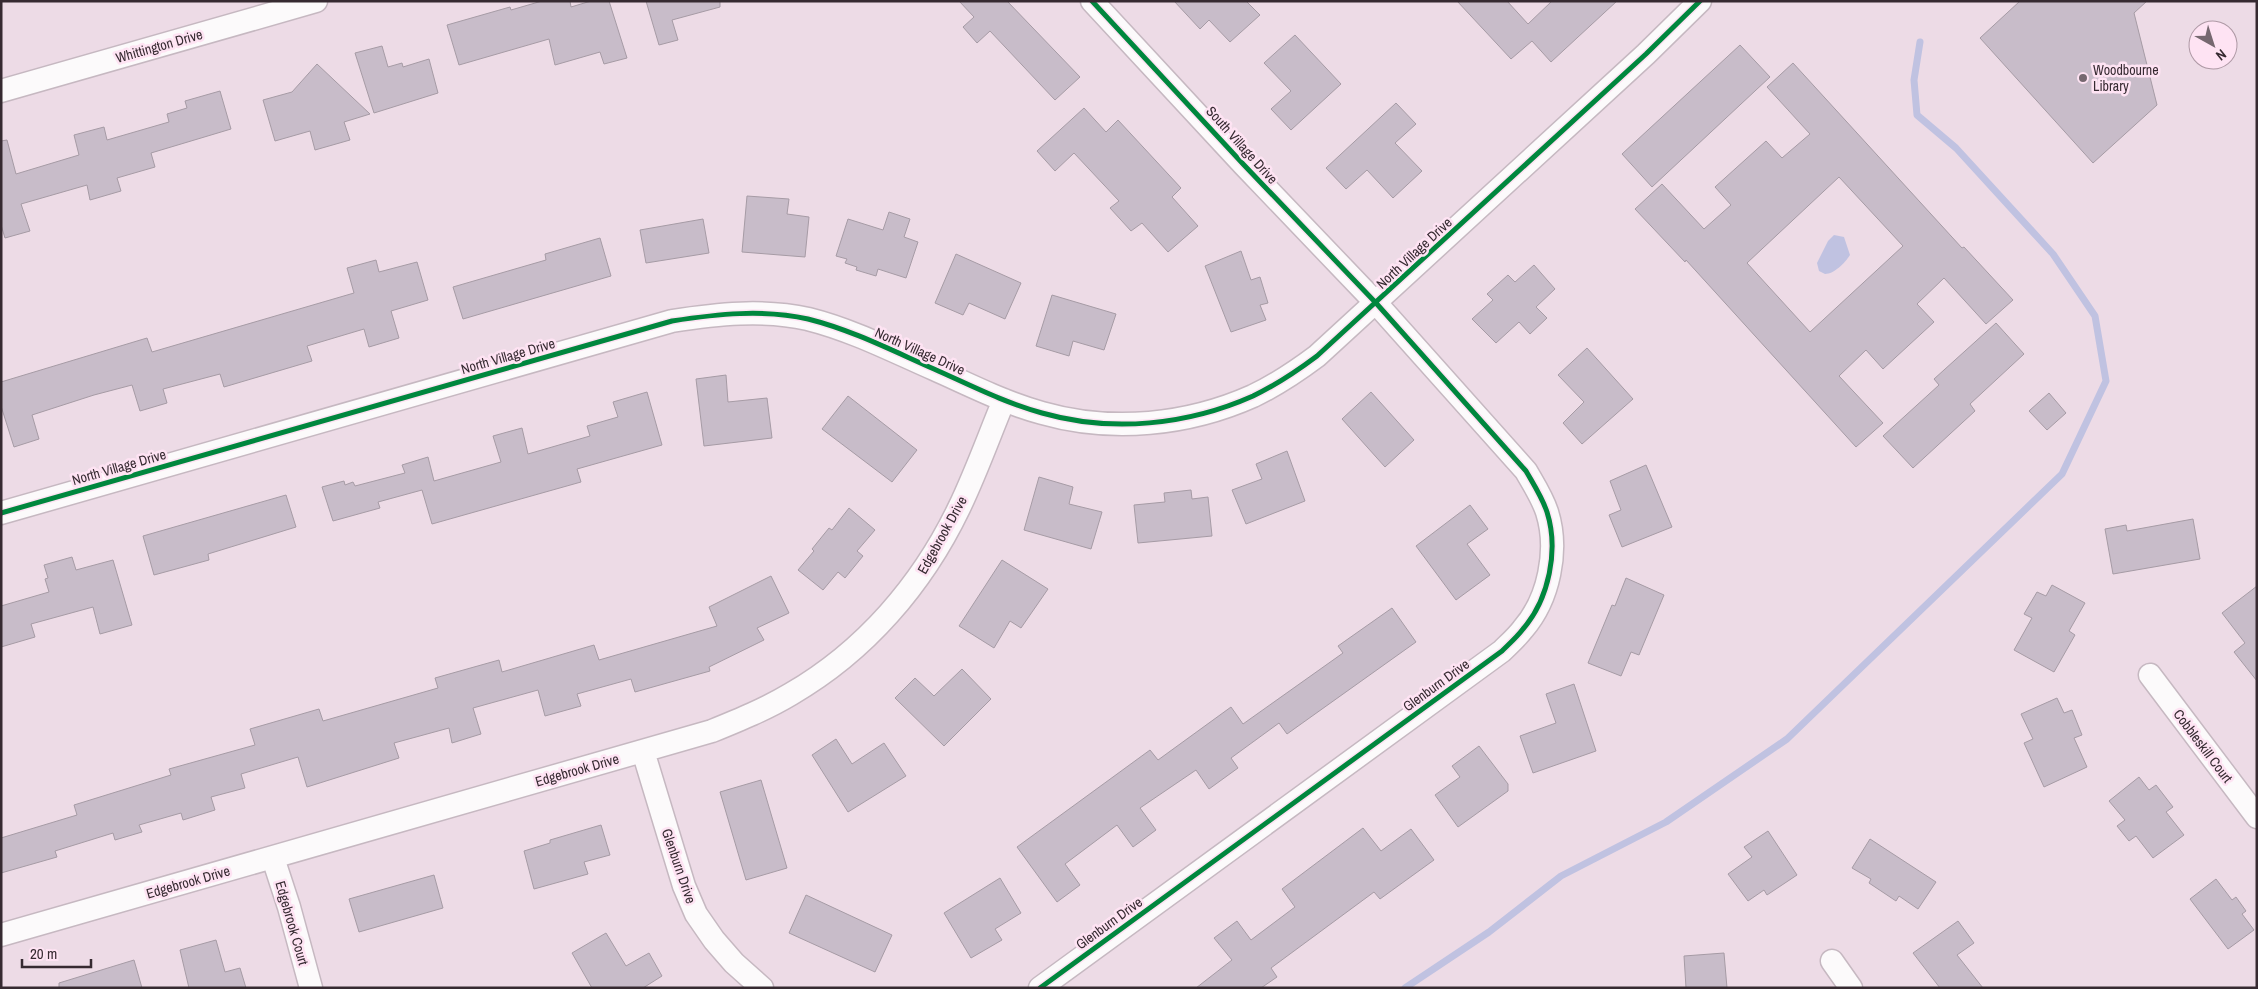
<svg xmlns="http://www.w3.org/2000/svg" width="2258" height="989" font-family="'Archivo Narrow',sans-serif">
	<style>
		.water { fill: #c0c2e1 }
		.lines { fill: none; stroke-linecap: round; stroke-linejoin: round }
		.stream { stroke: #c0c2e1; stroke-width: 7 }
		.building { fill: #c8bcc9; stroke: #a69ba5; fill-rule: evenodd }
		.street-casing { stroke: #c6b8c1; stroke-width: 25 }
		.street { stroke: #fcfafb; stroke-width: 22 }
		.cycleway-casing { stroke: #fee3f3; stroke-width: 8 }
		.cycleway { stroke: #00873e; stroke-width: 5 }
		.poi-dot { fill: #766870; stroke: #fee3f3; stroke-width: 2 }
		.labels { text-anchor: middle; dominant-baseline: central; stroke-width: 5; stroke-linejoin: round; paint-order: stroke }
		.street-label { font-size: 14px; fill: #362a31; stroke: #fee3f3 }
		.poi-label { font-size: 14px; fill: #362a31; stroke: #fee3f3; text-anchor: start }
	</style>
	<rect width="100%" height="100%" fill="#eddbe6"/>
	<path class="water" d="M 1834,235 L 1844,237 L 1850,255 C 1845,263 1834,274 1825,274 L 1819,271 L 1817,263 L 1828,241 Z"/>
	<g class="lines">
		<path class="stream" d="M 1405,988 L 1489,932 L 1561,876 L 1666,822 L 1787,739 L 2062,474 L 2106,381 L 2095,316 L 2053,254 L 1956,148 L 1917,115 L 1914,80 L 1920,42"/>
	</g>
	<path class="building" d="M 542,1 L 570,1 L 571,7 L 591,1 L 609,1 L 627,58 L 604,64 L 600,52 L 555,65 L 549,39 L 459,65 L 447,25 L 510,7 L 511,10 Z
		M 646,1 L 720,1 L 720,7 L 672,20 L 678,40 L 659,45 Z
		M 959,1 L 1007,1 L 1080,77 L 1055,100 L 990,31 L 977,43 L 963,27 L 974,17 Z
		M 1174,1 L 1246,1 L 1260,15 L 1230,42 L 1209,20 L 1200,29 Z
		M 1457,1 L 1507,1 L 1528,24 L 1552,1 L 1617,1 L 1551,62 L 1532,41 L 1511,59 Z
		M 2020,1 L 2147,1 L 2134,13 L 2157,105 L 2093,163 L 1980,38 Z
		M 1295,35 L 1341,84 L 1291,130 L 1271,109 L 1291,91 L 1264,63 Z
		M 1740,45 L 1770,77 L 1652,187 L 1622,154 Z
		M 382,46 L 388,67 L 402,63 L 403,67 L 429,59 L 438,93 L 374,113 L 355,53 Z
		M 1793,63 L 1962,248 L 1964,247 L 2013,300 L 1986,324 L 1944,278 L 1917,304 L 1934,322 L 1883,369 L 1866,350 L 1839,376 L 1883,423 L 1856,447 L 1686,260 L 1685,262 L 1635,209 L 1662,184 L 1704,229 L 1731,205 L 1715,187 L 1766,141 L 1782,158 L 1810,134 L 1767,87 ZM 1839,177 L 1903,246 L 1810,332 L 1747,263 Z
		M 317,64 L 370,114 L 344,122 L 350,140 L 315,150 L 310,131 L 275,141 L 263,100 L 292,92 Z
		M 220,91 L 231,129 L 151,153 L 155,167 L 117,178 L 121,191 L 90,200 L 87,185 L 21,204 L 30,231 L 5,238 L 1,225 L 1,141 L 7,140 L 16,174 L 79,155 L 74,135 L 104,127 L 107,140 L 169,122 L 167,114 L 187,108 L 185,101 Z
		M 1396,103 L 1416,124 L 1395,143 L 1422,171 L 1393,198 L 1367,170 L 1346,189 L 1326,168 Z
		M 1084,108 L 1106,132 L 1118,120 L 1181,188 L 1172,197 L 1198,226 L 1168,252 L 1142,223 L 1131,231 L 1110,208 L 1119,201 L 1074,153 L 1055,171 L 1037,151 Z
		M 747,196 L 789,199 L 787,214 L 809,217 L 805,257 L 742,252 Z
		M 889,212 L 910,219 L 904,237 L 918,242 L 906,278 L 878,269 L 876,276 L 856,270 L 857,267 L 845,263 L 847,259 L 836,256 L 848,219 L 883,230 Z
		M 703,219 L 709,253 L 646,263 L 640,230 Z
		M 600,238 L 611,276 L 463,319 L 453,287 L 546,260 L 545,254 Z
		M 1241,251 L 1251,280 L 1260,277 L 1268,303 L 1260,305 L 1266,320 L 1231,332 L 1205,266 Z
		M 956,254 L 1021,283 L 1005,319 L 969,303 L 963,315 L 935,303 Z
		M 376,260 L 379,272 L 417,262 L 428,300 L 391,311 L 399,338 L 369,347 L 364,329 L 307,346 L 312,361 L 224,387 L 220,374 L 163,389 L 167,403 L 140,411 L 132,385 L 94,395 L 32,415 L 39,439 L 14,447 L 1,406 L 1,382 L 147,338 L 152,352 L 354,293 L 347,268 Z
		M 1534,265 L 1555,289 L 1536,307 L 1547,318 L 1530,334 L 1519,322 L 1496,343 L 1472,319 L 1493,300 L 1487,294 L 1508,275 L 1515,282 Z
		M 1052,295 L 1116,314 L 1104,350 L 1073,341 L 1069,356 L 1036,346 Z
		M 1996,323 L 2024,354 L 1970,404 L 1975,411 L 1913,468 L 1883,436 L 1939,385 L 1934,379 Z
		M 1587,348 L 1633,399 L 1582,444 L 1563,423 L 1584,402 L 1558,375 Z
		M 726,375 L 728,402 L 767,398 L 772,438 L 704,446 L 696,379 Z
		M 647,392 L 662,445 L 577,469 L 581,482 L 432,524 L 422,490 L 378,502 L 380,508 L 333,521 L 322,487 L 344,481 L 345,485 L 353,482 L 355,486 L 405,473 L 402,465 L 428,457 L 434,481 L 501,462 L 493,436 L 522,428 L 528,454 L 590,436 L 587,426 L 618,417 L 613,402 Z
		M 1371,392 L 1414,440 L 1385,467 L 1342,419 Z
		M 2049,393 L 2066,413 L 2047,430 L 2029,411 Z
		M 848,396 L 917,450 L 892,482 L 822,429 Z
		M 1287,451 L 1305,501 L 1246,524 L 1232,490 L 1262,479 L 1256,464 Z
		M 1646,465 L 1672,527 L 1622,547 L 1609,515 L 1621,510 L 1610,481 Z
		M 1039,477 L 1073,487 L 1069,504 L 1102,512 L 1091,549 L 1024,530 Z
		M 1191,490 L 1192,499 L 1208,497 L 1212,536 L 1138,543 L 1134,505 L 1165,502 L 1164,493 Z
		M 286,495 L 296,527 L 208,554 L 209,560 L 154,575 L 143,536 Z
		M 1470,505 L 1488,529 L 1467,544 L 1490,575 L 1456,600 L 1416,546 Z
		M 849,508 L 875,530 L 857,551 L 863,556 L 845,578 L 838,572 L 823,590 L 798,570 L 814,551 L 812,549 L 829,528 L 832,530 Z
		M 2193,519 L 2200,559 L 2113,574 L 2105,529 L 2126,525 L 2127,531 Z
		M 72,557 L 76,570 L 113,560 L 132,625 L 100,634 L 93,607 L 31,624 L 35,637 L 1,647 L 1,606 L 49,592 L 45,579 L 48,578 L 44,565 Z
		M 1002,560 L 1048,589 L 1021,628 L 1010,621 L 994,648 L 959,626 Z
		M 771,576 L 789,613 L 757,628 L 764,640 L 709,667 L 710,671 L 635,692 L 631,679 L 577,694 L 581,706 L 545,716 L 538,690 L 473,708 L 481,734 L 452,743 L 449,728 L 394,743 L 399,758 L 307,787 L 298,757 L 241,774 L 245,788 L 211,797 L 215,810 L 183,820 L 181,813 L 139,825 L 142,832 L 115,840 L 113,833 L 55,851 L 57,857 L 1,873 L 1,838 L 77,815 L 74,805 L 171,775 L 169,769 L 255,745 L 250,729 L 319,709 L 323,721 L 438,688 L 435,678 L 499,660 L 502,672 L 594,645 L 599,660 L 717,626 L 709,607 Z
		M 1626,578 L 1664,595 L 1639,655 L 1631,652 L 1621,676 L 1588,663 L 1612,605 L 1615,606 Z
		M 2052,585 L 2085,603 L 2069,631 L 2075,635 L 2054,672 L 2014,650 L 2032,618 L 2024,614 L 2037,592 L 2046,596 Z
		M 2257,586 L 2257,681 L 2234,652 L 2245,643 L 2222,613 Z
		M 1392,608 L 1416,642 L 1287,734 L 1279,723 L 1231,758 L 1238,768 L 1209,789 L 1196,770 L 1140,808 L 1156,830 L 1133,847 L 1117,825 L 1065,864 L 1080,885 L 1057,902 L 1017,847 L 1150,750 L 1158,760 L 1231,707 L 1243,724 L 1343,653 L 1338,646 Z
		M 962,669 L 991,699 L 944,746 L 895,698 L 915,678 L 934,696 Z
		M 1574,684 L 1596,751 L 1533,773 L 1520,736 L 1556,723 L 1546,694 Z
		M 2057,698 L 2064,713 L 2072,710 L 2082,735 L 2074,738 L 2087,767 L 2044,787 L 2024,743 L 2033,739 L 2021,714 Z
		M 836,739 L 852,764 L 884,743 L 906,776 L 848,812 L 812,755 Z
		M 1479,746 L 1508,784 L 1508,791 L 1458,827 L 1435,795 L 1460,777 L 1452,766 Z
		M 2139,777 L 2149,790 L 2156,785 L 2173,807 L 2166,812 L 2184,835 L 2153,858 L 2136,836 L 2129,841 L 2117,826 L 2125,820 L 2109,801 Z
		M 761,780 L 787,868 L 746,880 L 720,792 Z
		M 601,825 L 610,855 L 584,862 L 588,874 L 534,889 L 524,851 L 550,843 L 550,840 Z
		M 1363,828 L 1381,851 L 1411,829 L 1434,860 L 1380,899 L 1374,892 L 1271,968 L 1277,977 L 1261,988 L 1196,988 L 1232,960 L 1214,938 L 1237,921 L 1251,940 L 1295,907 L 1282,889 Z
		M 1768,831 L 1797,875 L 1767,895 L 1764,890 L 1748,901 L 1728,874 L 1752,857 L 1744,847 Z
		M 1870,839 L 1936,882 L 1918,909 L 1899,896 L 1896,901 L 1869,883 L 1871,879 L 1852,868 Z
		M 434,875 L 443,908 L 359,932 L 349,899 Z
		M 1000,878 L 1021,913 L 995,929 L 1002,940 L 971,958 L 944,913 Z
		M 2216,879 L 2232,900 L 2236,897 L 2246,911 L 2242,914 L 2254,930 L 2228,949 L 2190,899 Z
		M 806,895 L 892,935 L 875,972 L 789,933 Z
		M 1958,921 L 1974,943 L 1957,955 L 1983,988 L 1940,988 L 1913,953 Z
		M 606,933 L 626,966 L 649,953 L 662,976 L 643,988 L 592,988 L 572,953 Z
		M 216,940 L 225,972 L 240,968 L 246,988 L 189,988 L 180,950 Z
		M 1724,953 L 1727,988 L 1686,988 L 1684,956 Z
		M 134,960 L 142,988 L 59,988 L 59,983 Z"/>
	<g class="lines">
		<defs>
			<path id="street" d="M 1,91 L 316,1
				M 1,513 L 672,321 C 717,314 763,309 808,319 C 852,330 893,351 934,369 C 970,385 1005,403 1042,413 C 1112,433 1188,425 1253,396 C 1276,385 1297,371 1317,356 L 1646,54 L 1700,1
				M 2150,675 L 2257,817
				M 643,751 L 684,886 L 696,914 L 714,940 L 734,963 L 762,988
				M 273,858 L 289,907 L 311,988
				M 1,935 L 712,731 C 739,720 766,709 791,694 C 865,651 922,585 959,508 C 976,473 989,436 1004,400
				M 1832,961 L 1851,988
				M 1040,988 L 1502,651 C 1509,644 1517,637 1523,629 C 1549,599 1559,550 1547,512 C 1542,497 1534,485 1526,471 L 1376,303 L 1244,165 L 1092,1"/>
		</defs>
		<use href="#street" class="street-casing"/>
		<use href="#street" class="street"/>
		<defs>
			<path id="cycleway" d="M 1,513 L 672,321 C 717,314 763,309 808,319 C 852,330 893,351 934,369 C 970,385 1005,403 1042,413 C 1112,433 1188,425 1253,396 C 1276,385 1297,371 1317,356 L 1646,54 L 1700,1
				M 1040,988 L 1502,651 C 1509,644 1517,637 1523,629 C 1549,599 1559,550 1547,512 C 1542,497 1534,485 1526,471 L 1376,303 L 1244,165 L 1092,1"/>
		</defs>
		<use href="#cycleway" class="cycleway-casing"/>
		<use href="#cycleway" class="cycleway"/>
	</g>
	<circle class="poi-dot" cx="2083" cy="78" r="5"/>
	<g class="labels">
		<g class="street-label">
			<text transform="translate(159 46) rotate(-16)">Whittington Drive</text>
			<text transform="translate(1242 145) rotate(48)">South Village Drive</text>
			<text transform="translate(1414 253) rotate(-43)">North Village Drive</text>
			<text transform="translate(920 351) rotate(24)">North Village Drive</text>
			<text transform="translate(508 356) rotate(-16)">North Village Drive</text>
			<text transform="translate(119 467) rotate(-16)">North Village Drive</text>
			<text transform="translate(942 535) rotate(-61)">Edgebrook Drive</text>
			<text transform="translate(1436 685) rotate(-36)">Glenburn Drive</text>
			<text transform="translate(2203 746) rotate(53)">Cobbleskill Court</text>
			<text transform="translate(577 770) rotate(-16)">Edgebrook Drive</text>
			<text transform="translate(679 866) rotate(71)">Glenburn Drive</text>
			<text transform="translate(188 882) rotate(-16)">Edgebrook Drive</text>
			<text transform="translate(292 923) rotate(74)">Edgebrook Court</text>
			<text transform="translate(1109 923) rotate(-36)">Glenburn Drive</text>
		</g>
		<g class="poi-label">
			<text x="2093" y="70">Woodbourne<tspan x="2093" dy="16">Library</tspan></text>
		</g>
	</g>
	<rect width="2258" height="989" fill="none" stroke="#362a31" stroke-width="5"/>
	<g transform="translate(2213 45) rotate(141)"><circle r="24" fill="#fee3f3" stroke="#ae99a5"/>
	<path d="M0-4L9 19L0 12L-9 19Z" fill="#766870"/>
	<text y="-8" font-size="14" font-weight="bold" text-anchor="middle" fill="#362a31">N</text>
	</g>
	<path d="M22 959v8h69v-8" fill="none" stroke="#362a31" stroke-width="2.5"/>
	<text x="30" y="959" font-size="15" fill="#362a31" stroke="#fee3f3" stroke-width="4" paint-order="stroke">20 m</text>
</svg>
